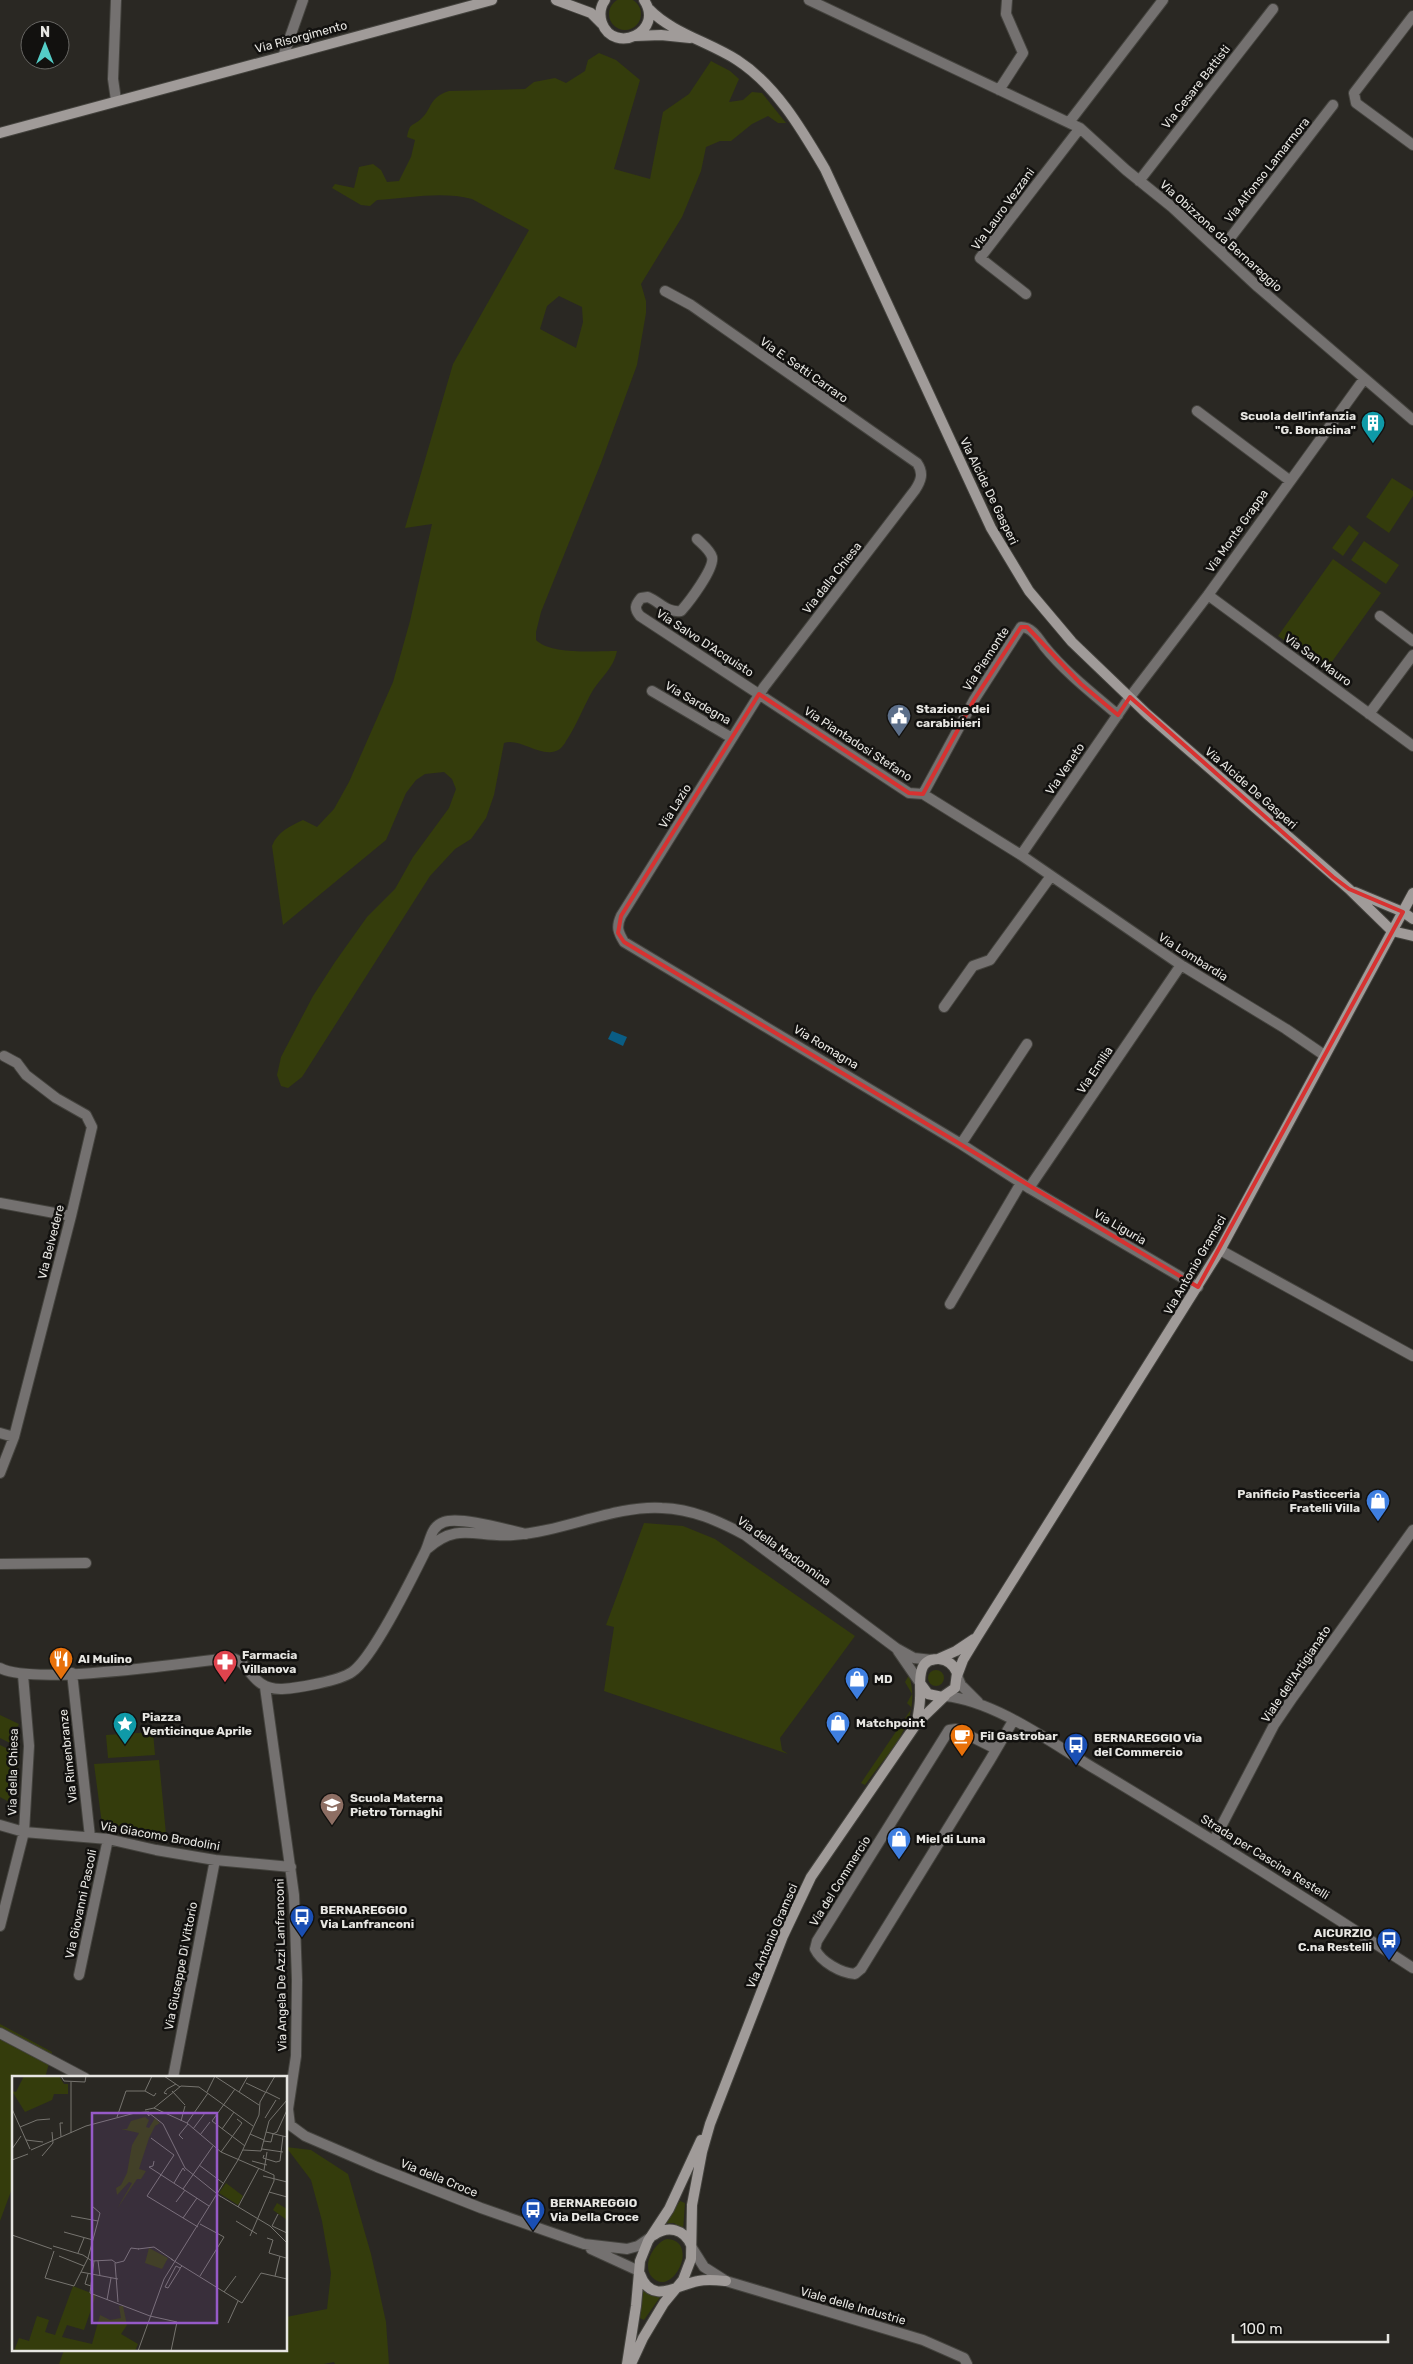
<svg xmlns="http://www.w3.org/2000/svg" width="1413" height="2364" font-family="Rubik,sans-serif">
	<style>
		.green { fill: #343c0c; fill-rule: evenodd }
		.water { fill: #0a5d84 }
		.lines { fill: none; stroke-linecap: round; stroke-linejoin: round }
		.street-casing { stroke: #44433e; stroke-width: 12 }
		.secondary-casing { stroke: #44433e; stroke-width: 12 }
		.street { stroke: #747170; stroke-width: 10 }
		.secondary { stroke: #a09b99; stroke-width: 10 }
		.marked { fill: none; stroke: #d73231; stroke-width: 4; stroke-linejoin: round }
		.labels { text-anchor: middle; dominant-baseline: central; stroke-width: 5; stroke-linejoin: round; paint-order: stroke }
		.street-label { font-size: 12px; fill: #e7e6e2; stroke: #12110f }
		.poi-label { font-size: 12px; font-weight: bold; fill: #e7e6e2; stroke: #12110f; text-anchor: start }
		.inset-road { fill: none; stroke: #76746f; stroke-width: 1 }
		.view { fill: #965ac8; fill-opacity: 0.15; stroke: #965ac8; stroke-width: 2.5 }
		.inset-edge { fill: none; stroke: #e7e6e2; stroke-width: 2.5 }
	</style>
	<rect width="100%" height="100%" fill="#2a2823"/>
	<path class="green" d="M609 14a16 16 0 1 1 32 0a16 16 0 1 1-32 0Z
		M 599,53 L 616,60 L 640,80 L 614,169 L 650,179 L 663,112 L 689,94 L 711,61 L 730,71 L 739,79 L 729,102 L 743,100 L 752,92 L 762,93 L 786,123 L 778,123 L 768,116 L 752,124 L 731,141 L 720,141 L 706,147 L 701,171 L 682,217 L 641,284 L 646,301 L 646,313 L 637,365 L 601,463 L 541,612 L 536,632 L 536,640 C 551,655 596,651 617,651 C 614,667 601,678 593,690 C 583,707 577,725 566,741 C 563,747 559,751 552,752 C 536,754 518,738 504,743 L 494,795 L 486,818 L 471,839 L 455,849 L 430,876 L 302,1077 L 288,1088 L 281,1086 L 277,1075 L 281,1057 L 313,996 L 335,962 L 367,917 L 395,889 L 413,857 L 449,808 L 456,789 L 452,779 L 444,772 L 425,774 L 416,780 L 406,793 L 386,840 L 283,925 L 272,846 C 277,832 290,826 303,820 L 317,827 L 334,809 L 349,782 L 393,682 L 410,621 L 432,524 L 405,528 L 453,364 L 529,230 L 472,199 C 442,191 408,198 377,200 L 370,206 L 361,205 L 332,188 L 335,184 L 354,188 L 359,167 L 373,164 L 381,170 L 387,182 L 399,181 L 411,157 L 415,140 L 407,137 C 410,122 412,127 421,119 C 433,108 428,98 449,91 L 525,89 L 534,82 L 555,78 L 566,83 L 585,71 L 588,60 ZM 559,296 L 582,307 L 583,322 L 576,348 L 540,329 L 547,306 Z
		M 1392,478 L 1413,491 L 1413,496 L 1389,533 L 1366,517 Z
		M 1349,525 L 1359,533 L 1343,556 L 1332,548 Z
		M 1364,541 L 1399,565 L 1386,584 L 1351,560 Z
		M 1333,559 L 1381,593 L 1326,670 L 1278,636 Z
		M 644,1523 L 683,1526 L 715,1539 L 855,1636 L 780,1738 L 782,1750 L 788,1754 L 604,1691 L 614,1627 L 606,1625 Z
		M928 1678a8 8 0 1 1 16 0a8 8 0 1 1-16 0Z
		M 909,1675 C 923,1721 890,1750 865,1785 L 861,1783 L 912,1708 L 907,1703 L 912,1694 L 905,1682 Z
		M 0,1715 L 19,1724 L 10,1743 L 0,1738 Z
		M 153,1732 L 155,1755 L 108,1758 L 106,1735 Z
		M 0,1745 L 20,1755 L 11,1803 L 0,1797 Z
		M 159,1760 L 166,1834 L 102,1824 L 94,1764 Z
		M 0,2024 L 52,2052 L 45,2078 L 14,2078 L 14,2183 L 0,2221 Z
		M 286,2147 L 311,2150 L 348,2174 L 371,2254 L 386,2322 L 389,2364 L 335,2364 L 334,2362 L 324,2364 L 59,2364 L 64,2350 L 286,2350 L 286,2317 L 327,2309 L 331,2273 L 322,2221 L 311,2180 Z
		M 680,2201 L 685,2203 L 683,2231 L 674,2223 L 666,2223 Z
		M 667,2239 C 701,2241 672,2299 652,2277 C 641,2265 655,2242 667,2239 Z
		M 643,2288 L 663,2293 L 644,2320 L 640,2318 Z"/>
	<path class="water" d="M 612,1031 L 627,1037 L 623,1046 L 608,1039 Z"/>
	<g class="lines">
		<defs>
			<path id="street" d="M 116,0 L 113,79 L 116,100
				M 809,0 L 1080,128 L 1126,170 L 1172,207 L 1258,287 L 1413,420
				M 1413,16 L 1354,93 L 1356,103 L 1413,145
				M 284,54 L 303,0
				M 999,90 L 1023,53 L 1006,14 L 1007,0
				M 1070,121 L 1163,0
				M 1139,181 L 1273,9
				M 1220,251 L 1333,105
				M 665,291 L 691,305 L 917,463 C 924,473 921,481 915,490 L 764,687 L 621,916 C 616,927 618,932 624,942 L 961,1144 L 1029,1188 L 1198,1287
				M 1026,294 L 980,258 L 1080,128
				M 1197,411 L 1289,480
				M 697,539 C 702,544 710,550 712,557 C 715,568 689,602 681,611 C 667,613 660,602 648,597 L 641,598 C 635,605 634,609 640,616 L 909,793 L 923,794 L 1021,855 L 1181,965 L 1286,1029 L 1324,1055
				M 1208,595 L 1413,746
				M 1380,616 L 1413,641
				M 652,691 L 732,738
				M 1369,714 L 1413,655
				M 923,794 L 974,700 L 1021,627 C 1032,627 1038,638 1044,646 C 1065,672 1092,693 1118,715
				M 1021,855 L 1130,697 L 1208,595 L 1364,379
				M 944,1007 L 973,966 L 990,960 L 1051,876
				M 961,1144 L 1027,1044
				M 1029,1188 L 1181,965
				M 0,1203 L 71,1216
				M 1220,1250 L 1413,1356
				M 950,1304 L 1021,1183
				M 0,1433 L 14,1437
				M 0,1473 L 14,1437 L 71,1216 L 92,1127 L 86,1115 L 56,1098 L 26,1075 L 17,1063 L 4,1056
				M 427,1549 C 458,1521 476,1538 513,1535 C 563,1532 615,1505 662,1508 C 692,1509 719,1521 745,1535 L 896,1648 L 914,1658 L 932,1660
				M 0,1564 L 86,1563
				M 898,1651 L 920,1683
				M 0,1668 C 34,1686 185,1663 229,1658 C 251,1659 249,1690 282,1689 C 298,1688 339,1681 352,1672 C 373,1658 412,1578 425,1552 C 431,1540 430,1527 444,1522 C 460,1516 508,1530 526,1534
				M 72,1673 L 90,1837
				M 957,1676 L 961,1685 L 978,1702
				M 265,1687 L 294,1895 L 297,1980 L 296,2056 L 288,2109 L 290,2125
				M 945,1696 C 996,1701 1053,1744 1097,1770 C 1204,1834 1309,1900 1413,1968
				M 996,1749 L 956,1729 L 949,1730 L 817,1941 L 815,1949 C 821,1962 841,1973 855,1974 L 861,1969 L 990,1760 L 1013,1721
				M 0,1825 L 24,1832 L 108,1839 L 156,1850 L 215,1860 L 291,1867
				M 1214,1840 L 1274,1725 L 1293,1697 L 1413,1530
				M 0,1926 L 24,1832 L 29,1746 L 23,1675
				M 79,1975 L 108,1839
				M 0,2033 L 85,2078
				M 173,2078 L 215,1860
				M 290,2125 L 305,2136 L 377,2167 L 481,2208 L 584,2244 L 627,2249 L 638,2246 L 651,2237
				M 692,2248 L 704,2267 L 726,2281 L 923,2340 L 964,2358 L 967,2364
				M 591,2249 L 639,2271"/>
			<path id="secondary" d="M 556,0 L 591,13 L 602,24
				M 605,0 C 600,7 599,14 602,23 C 614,55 665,32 644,0
				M 649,9 C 672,33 709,42 737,60 C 776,85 802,130 825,169 L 991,528 L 1029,591 L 1072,642 L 1147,714 L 1349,889 L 1392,931 L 1413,936
				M 635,36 L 661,35 L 690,38
				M 0,133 L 492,0
				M 1355,892 L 1403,912 L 1413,919
				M 938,1659 L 956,1651 L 974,1639
				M 957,1676 L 963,1660 L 977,1637 L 1220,1250 L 1413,893
				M 917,1722 C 918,1714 920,1706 920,1698 C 921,1684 915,1658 939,1659 C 948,1660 954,1665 957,1673 L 955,1688 L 942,1697 L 928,1694 L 920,1683
				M 654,2235 C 668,2225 684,2229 691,2245
				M 640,2274 C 651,2306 677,2285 698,2281 C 707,2279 716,2280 726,2281
				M 627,2364 L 636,2306 L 640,2261 L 648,2241 L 669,2209 L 701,2140
				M 631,2364 L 643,2338 L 664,2303 L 683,2280 L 691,2259 L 692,2205 L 702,2152 L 710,2124 L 783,1936 L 811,1877 L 917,1723 L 945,1696"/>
		</defs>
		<use href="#street" class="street-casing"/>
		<use href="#secondary" class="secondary-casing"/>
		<use href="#street" class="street"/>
		<use href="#secondary" class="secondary"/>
	</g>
	<path class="marked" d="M 1021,627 L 1027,627 L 1081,684 L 1118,715 L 1130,697 L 1333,877 L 1349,889 L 1403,912 L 1198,1287 L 624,942 L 618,933 L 621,916 L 759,694 L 909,793 L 923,794 L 974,700 Z"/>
	<defs>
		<symbol id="building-pin" viewBox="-11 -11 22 30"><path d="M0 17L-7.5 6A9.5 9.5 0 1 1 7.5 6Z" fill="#0f9aa8" stroke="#12110f"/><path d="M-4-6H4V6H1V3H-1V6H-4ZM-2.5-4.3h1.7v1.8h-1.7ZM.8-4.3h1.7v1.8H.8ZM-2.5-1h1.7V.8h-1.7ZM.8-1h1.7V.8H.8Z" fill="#fff"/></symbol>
		<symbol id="civic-pin" viewBox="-11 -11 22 30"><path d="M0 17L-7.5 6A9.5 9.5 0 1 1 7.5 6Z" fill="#5c6f8a" stroke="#12110f"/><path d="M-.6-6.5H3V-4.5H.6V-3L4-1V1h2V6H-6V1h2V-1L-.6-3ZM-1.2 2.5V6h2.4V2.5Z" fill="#fff"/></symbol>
		<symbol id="shop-pin" viewBox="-11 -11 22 30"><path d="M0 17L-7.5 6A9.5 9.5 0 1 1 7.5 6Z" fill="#3f7fe0" stroke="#12110f"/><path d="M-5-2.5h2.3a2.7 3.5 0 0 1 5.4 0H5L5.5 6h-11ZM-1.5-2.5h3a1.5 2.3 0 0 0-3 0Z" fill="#fff"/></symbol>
		<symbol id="restaurant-pin" viewBox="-11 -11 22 30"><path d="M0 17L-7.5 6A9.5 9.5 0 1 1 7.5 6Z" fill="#e8710a" stroke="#12110f"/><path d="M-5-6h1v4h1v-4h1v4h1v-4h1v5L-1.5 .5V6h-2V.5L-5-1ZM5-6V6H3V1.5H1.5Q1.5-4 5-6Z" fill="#fff"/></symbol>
		<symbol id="pharmacy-pin" viewBox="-11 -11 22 30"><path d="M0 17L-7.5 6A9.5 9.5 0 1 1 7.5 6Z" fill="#e0444e" stroke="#12110f"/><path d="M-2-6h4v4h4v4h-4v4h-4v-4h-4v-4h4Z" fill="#fff"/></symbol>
		<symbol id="sight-pin" viewBox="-11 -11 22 30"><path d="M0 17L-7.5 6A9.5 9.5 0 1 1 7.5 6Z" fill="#0f9aa8" stroke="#12110f"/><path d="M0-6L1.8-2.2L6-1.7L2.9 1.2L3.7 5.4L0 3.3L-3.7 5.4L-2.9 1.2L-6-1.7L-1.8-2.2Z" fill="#fff"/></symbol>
		<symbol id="cafe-pin" viewBox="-11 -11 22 30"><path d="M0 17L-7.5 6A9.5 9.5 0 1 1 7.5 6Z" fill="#e8710a" stroke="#12110f"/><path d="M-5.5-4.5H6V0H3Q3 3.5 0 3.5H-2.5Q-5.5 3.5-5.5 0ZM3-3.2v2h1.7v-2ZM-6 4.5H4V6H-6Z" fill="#fff"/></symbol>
		<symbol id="bus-pin" viewBox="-11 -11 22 30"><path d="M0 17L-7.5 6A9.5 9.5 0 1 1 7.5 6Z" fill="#1a4fb4" stroke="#12110f"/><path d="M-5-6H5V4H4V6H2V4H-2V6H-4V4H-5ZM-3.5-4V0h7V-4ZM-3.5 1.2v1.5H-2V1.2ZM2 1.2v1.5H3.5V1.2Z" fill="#fff"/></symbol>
		<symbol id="school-pin" viewBox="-11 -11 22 30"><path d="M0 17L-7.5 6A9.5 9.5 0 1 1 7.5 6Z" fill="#8d6e63" stroke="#12110f"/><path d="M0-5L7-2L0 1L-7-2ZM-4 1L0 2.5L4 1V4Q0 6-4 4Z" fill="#fff"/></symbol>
	</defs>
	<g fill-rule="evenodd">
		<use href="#building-pin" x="1359" y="409" width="28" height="38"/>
		<use href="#civic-pin" x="885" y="702" width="28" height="38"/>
		<use href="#shop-pin" x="1364" y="1487" width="28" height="38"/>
		<use href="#restaurant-pin" x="47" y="1645" width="28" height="38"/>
		<use href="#pharmacy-pin" x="211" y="1648" width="28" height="38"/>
		<use href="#shop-pin" x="843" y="1665" width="28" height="38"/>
		<use href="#shop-pin" x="824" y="1709" width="28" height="38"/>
		<use href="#sight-pin" x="111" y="1710" width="28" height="38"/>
		<use href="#cafe-pin" x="948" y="1722" width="28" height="38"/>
		<use href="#bus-pin" x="1062" y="1731" width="28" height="38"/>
		<use href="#school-pin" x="318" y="1791" width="28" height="38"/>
		<use href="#shop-pin" x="885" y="1825" width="28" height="38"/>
		<use href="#bus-pin" x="288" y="1903" width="28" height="38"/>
		<use href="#bus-pin" x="1375" y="1926" width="28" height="38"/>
		<use href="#bus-pin" x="519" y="2196" width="28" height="38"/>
	</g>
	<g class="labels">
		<g class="street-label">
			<text transform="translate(301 37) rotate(-15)">Via Risorgimento</text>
			<text transform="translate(1196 87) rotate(-52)">Via Cesare Battisti</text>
			<text transform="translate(1267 170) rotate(-52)">Via Alfonso Lamarmora</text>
			<text transform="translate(1003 209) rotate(-54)">Via Lauro Vezzani</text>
			<text transform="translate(1221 236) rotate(42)">Via Obizzone da Bernareggio</text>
			<text transform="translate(804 370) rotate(35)">Via E. Setti Carraro</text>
			<text transform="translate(989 491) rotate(64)">Via Alcide De Gasperi</text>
			<text transform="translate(1237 531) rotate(-55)">Via Monte Grappa</text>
			<text transform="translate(832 578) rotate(-52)">Via dalla Chiesa</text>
			<text transform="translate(705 643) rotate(33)">Via Salvo D'Acquisto</text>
			<text transform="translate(986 659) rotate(-57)">Via Piemonte</text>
			<text transform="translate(1318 660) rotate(36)">Via San Mauro</text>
			<text transform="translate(698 703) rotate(30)">Via Sardegna</text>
			<text transform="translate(858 744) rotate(33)">Via Piantadosi Stefano</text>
			<text transform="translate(1065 769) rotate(-56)">Via Veneto</text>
			<text transform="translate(1251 788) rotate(41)">Via Alcide De Gasperi</text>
			<text transform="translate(675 806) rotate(-58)">Via Lazio</text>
			<text transform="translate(1193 957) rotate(32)">Via Lombardia</text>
			<text transform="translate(826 1047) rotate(31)">Via Romagna</text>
			<text transform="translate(1095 1070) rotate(-56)">Via Emilia</text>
			<text transform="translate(1120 1227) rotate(30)">Via Liguria</text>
			<text transform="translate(51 1242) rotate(-76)">Via Belvedere</text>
			<text transform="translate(1195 1265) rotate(-60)">Via Antonio Gramsci</text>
			<text transform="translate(784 1551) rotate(35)">Via della Madonnina</text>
			<text transform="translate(1296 1674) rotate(-56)">Viale dell'Artigianato</text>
			<text transform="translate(68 1756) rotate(-96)">Via Rimenbranze</text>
			<text transform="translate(13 1772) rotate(-89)">Via della Chiesa</text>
			<text transform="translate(160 1836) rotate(10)">Via Giacomo Brodolini</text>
			<text transform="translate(1265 1857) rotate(32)">Strada per Cascina Restelli</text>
			<text transform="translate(840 1881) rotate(-58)">Via del Commercio</text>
			<text transform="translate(81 1904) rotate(-78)">Via Giovanni Pascoli</text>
			<text transform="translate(772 1936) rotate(-67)">Via Antonio Gramsci</text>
			<text transform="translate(281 1965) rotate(-91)">Via Angela De Azzi Lanfranconi</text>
			<text transform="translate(181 1966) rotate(-79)">Via Giuseppe Di Vittorio</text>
			<text transform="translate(439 2178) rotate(22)">Via della Croce</text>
			<text transform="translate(853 2306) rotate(16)">Viale delle Industrie</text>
		</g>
		<g class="poi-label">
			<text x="1356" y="416" text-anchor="end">Scuola dell'infanzia<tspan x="1356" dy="14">"G. Bonacina"</tspan></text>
			<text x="916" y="709">Stazione dei<tspan x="916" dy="14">carabinieri</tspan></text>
			<text x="1360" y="1494" text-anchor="end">Panificio Pasticceria<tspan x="1360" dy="14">Fratelli Villa</tspan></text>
			<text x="242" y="1655">Farmacia<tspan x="242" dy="14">Villanova</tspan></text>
			<text x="78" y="1659">Al Mulino</text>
			<text x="874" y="1679">MD</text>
			<text x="142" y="1717">Piazza<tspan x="142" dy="14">Venticinque Aprile</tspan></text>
			<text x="856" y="1723">Matchpoint</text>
			<text x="980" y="1736">Fil Gastrobar</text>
			<text x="1094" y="1738">BERNAREGGIO Via<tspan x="1094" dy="14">del Commercio</tspan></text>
			<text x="350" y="1798">Scuola Materna<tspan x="350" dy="14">Pietro Tornaghi</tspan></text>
			<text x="916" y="1839">Miel di Luna</text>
			<text x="320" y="1910">BERNAREGGIO<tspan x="320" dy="14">Via Lanfranconi</tspan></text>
			<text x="1372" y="1933" text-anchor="end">AICURZIO<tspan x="1372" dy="14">C.na Restelli</tspan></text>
			<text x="550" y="2203">BERNAREGGIO<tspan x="550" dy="14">Via Della Croce</tspan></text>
		</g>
	</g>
	<g transform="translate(12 2076)">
		<rect width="275" height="275" fill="#2a2823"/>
		<path d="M 12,0 L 47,0 L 52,8 L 56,8 L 56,18 L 42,18 L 40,24 L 13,36 L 0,15 L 4,16 ZM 133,41 L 137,44 L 134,51 L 137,52 L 143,42 L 148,47 L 143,50 L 137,62 L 127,93 L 134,95 L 129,103 L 125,103 L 105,133 L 120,107 L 117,106 L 105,119 L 104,112 L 109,109 L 115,97 L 120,69 L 127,57 L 109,53 L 115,53 L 119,45 ZM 214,107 L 231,120 L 226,129 L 207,117 ZM 265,127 L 275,133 L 275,144 L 261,134 ZM 137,172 L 156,182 L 150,193 L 133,187 ZM 61,210 L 84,219 L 72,254 L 55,249 L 50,261 L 80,268 L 88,239 L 98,244 L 109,242 L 107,230 L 111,230 L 115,249 L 109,258 L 126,268 L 123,275 L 2,275 L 7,262 L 17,265 L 25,240 L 37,244 L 33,256 L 43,259 Z" fill="#343c0c"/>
		<path class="inset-road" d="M 49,0 L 52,5 L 73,6 L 74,0M 152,0 L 168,11M 204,1 L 247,29M 234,7 L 253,16M 223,13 L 200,45 L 233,70M 133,15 L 140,0M 160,15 L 173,29M 195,16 L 203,0M 227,16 L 236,0M 254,16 L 268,23M 155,18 L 152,17 L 155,13 L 164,8M 142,32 L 169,10 L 187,11 L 241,50M 0,33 L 18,73M 133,34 L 142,32 L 175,47 L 209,76 L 262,99 L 262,105M 137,37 L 151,48 L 173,92 L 209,121M 105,41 L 114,15 L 133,15 L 142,20 L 144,17M 253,42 L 264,24M 169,45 L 173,30M 175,47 L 196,17M 8,51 L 25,44 L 38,43M 181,53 L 193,37M 210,53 L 222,36M 254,56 L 275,61M 59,57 L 59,6M 238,58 L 252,64M 261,58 L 265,56 L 275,34M 188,59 L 198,46M 49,61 L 48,47 L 51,47M 139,62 L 162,79 L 135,120 L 186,151M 171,63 L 167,59 L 176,48M 14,64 L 31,66M 252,65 L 259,66 L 261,58M 0,73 L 9,60M 250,73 L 271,76M 19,74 L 74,50 L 123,37 L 134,36 L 137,40 L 137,36 L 134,36M 231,74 L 249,75 L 257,45 L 275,24M 209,76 L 230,47 L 225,43M 252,79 L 251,82 L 264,86M 30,80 L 41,67 L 40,56M 0,84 L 16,78M 142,85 L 141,90 L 137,91 L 197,130M 240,85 L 255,89M 264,86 L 268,85 L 271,60M 187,89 L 211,107M 252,94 L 255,76M 251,100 L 275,106M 162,107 L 171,92 L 173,95M 171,113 L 201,70M 257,116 L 275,121M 208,120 L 258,150 L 275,167M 164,126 L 173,114M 226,131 L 247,92M 266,138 L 260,150 L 275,157M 59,140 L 86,145M 171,142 L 185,122M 224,145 L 245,158M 52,156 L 81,164M 0,159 L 40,173M 238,160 L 262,105M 255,162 L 261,164 L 257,177 L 274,182M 41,170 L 71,179 L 80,185 L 100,184 L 104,187 L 112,185 L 119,172 L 127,173M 126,173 L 142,171 L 161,184M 42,175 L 33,202 L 62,210 L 76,182 L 86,145 L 88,137 L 80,130M 66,177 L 72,162M 47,180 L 72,190M 159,183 L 230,227 L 249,197 L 275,203M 82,185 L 78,217 L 138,240 L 165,246 L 159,275M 86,185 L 88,200M 103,187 L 106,226M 168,192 L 164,190 L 153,211 L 156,212 L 168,193 L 168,192 L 170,190M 69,196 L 106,203M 76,198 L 73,208 L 79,210M 188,200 L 212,161 L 188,148M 263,200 L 268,180M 212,216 L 224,200M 95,224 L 99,202M 216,247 L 226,225M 126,275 L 152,203 L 226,84 L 247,39 L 248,26 L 263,0"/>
		<path class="view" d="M 80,37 L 205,37 L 205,247 L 80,247 Z"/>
		<rect width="275" height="275" class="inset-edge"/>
	</g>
	<g transform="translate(45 45)"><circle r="24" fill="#12110f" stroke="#676663"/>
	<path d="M0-4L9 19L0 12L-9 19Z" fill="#54cdc7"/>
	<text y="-8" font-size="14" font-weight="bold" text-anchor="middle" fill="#e7e6e2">N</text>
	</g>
	<path d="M1233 2334v8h155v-8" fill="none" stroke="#e7e6e2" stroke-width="2.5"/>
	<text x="1240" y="2334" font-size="15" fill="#e7e6e2" stroke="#12110f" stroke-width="4" paint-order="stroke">100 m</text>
</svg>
